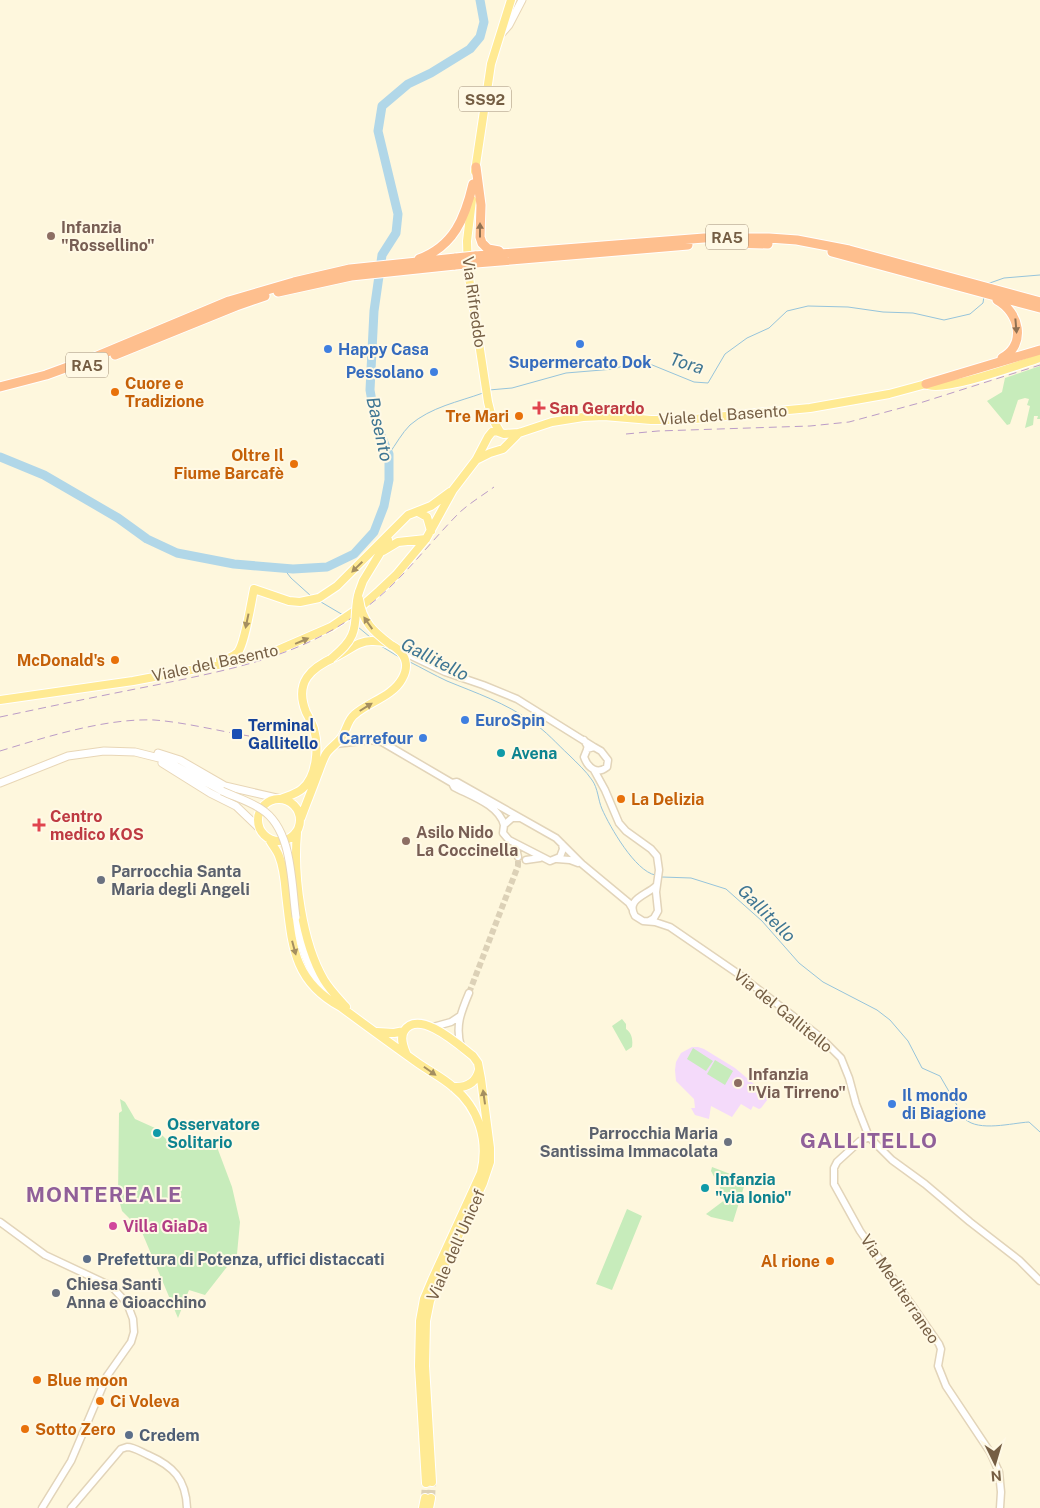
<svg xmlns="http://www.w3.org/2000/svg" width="1040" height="1508" font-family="'Public Sans',sans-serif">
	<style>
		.education { fill: #f4dafa }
		.green { fill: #c7ecbb }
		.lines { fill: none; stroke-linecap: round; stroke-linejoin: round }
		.stream { stroke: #96c4db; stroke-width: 1 }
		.river { stroke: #b1d7e8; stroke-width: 9 }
		.tertiary-tunnel { stroke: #dcd1b7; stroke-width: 6; stroke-dasharray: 6 3; stroke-linecap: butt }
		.primary-tunnel { stroke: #dcd1b7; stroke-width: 8; stroke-dasharray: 8 4; stroke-linecap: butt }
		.tertiary-casing { stroke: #e2d4b9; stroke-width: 9 }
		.secondary-casing { stroke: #e8d6b6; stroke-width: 9 }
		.primary-casing { stroke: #fff; stroke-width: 10 }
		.motorway-casing { stroke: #fff; stroke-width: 11 }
		.tertiary { stroke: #fff; stroke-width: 6 }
		.secondary { stroke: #fff; stroke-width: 7 }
		.primary { stroke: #ffea93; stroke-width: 8 }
		.motorway { stroke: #febf8e; stroke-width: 9 }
		.rail { stroke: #bb9cc7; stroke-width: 1; stroke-dasharray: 8 5; stroke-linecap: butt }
		.secondary-bridge-casing { stroke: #e8d6b6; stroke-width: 9; stroke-linecap: butt }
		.primary-bridge-casing { stroke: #fff; stroke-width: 10; stroke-linecap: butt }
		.motorway-bridge-casing { stroke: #fff; stroke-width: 11; stroke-linecap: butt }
		.secondary-bridge { stroke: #fff; stroke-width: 7 }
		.primary-bridge { stroke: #ffea93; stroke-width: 8 }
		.motorway-bridge { stroke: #febf8e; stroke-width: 9 }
		.oneway { fill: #907153 }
		.oneway2 { fill: #a58f60 }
		.education-dot { fill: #8d6e63; stroke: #fff9e5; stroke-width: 2 }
		.shop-dot { fill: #3f7fe0; stroke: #fff9e5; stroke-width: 2 }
		.food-dot { fill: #e8710a; stroke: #fff9e5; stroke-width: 2 }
		.health-dot { fill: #e0444e; stroke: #fff9e5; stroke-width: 2 }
		.transit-dot { fill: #1a4fb4; stroke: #fff9e5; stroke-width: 2 }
		.culture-dot { fill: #0f9aa8; stroke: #fff9e5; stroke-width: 2 }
		.worship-dot { fill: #6b7280; stroke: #fff9e5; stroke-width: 2 }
		.hotel-dot { fill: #d1479c; stroke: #fff9e5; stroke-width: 2 }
		.service-dot { fill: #5c6f8a; stroke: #fff9e5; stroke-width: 2 }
		.labels { text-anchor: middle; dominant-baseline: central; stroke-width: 4; stroke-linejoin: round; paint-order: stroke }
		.shield { fill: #fff9e5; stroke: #9e8c74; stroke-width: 1 }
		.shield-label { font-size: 15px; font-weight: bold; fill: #755e44 }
		.education-label { font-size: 16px; font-weight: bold; fill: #785e54; stroke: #fff9e5; text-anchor: start }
		.street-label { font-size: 16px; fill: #755e44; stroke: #fff9e5 }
		.shop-label { font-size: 16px; font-weight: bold; fill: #366cbe; stroke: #fff9e5; text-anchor: start }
		.food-label { font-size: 16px; font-weight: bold; fill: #c56008; stroke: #fff9e5; text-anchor: start }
		.health-label { font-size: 16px; font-weight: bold; fill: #be3a42; stroke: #fff9e5; text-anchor: start }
		.transit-label { font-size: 16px; font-weight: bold; fill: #164399; stroke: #fff9e5; text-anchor: start }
		.culture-label { font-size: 16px; font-weight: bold; fill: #0d838f; stroke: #fff9e5; text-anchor: start }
		.worship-label { font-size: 16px; font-weight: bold; fill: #5b616d; stroke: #fff9e5; text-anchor: start }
		.hotel-label { font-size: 16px; font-weight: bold; fill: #b23c85; stroke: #fff9e5; text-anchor: start }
		.service-label { font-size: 16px; font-weight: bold; fill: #4e5e75; stroke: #fff9e5; text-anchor: start }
		.water-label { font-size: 18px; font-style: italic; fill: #3f7693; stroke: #fff9e5 }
		.district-label { font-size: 21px; font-weight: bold; letter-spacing: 1px; fill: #905f99; stroke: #fff9e5 }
	</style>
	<rect width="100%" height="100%" fill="#fef7dd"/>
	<path class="education" d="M 692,1047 L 698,1047 L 704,1049 L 735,1068 L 767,1095 L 768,1099 L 761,1108 L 759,1109 L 753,1106 L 751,1110 L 741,1104 L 732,1117 L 711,1106 L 709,1119 L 695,1115 L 691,1108 L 695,1108 L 694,1099 L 676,1081 L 675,1070 L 676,1062 L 681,1053 Z"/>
	<path class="green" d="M 1040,366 L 1040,419 L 1037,419 L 1038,416 L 1034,416 L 1033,425 L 1025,428 L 1030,406 L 1027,405 L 1029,399 L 1025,398 L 1018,400 L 1010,424 L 1007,425 L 987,401 L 1002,392 L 1005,378 Z
		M 622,1019 L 626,1024 L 626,1029 C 632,1033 633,1040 632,1047 L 626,1051 L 612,1026 Z
		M 693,1048 L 713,1061 L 706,1071 L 687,1059 Z
		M 715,1060 L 733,1071 L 725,1085 L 707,1074 Z
		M 120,1099 L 125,1102 L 135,1119 L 155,1128 L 166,1139 L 180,1144 L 214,1139 L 232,1187 L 240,1222 L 237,1254 L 205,1295 L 189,1290 L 178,1318 L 141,1230 L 122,1211 L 118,1196 L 119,1113 L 122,1111 Z
		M 712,1167 L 746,1180 L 733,1222 L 711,1217 L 706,1214 L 726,1199 L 711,1171 Z
		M 627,1209 L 642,1216 L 612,1290 L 596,1284 Z"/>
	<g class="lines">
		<path class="stream" d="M 987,284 L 1004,278 L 1040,275
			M 489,390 L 512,388 L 566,373 L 614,369 L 640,360 L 694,382 L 708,383 L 725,354 L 747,338 L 769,328 L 787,311 L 808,306 L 848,307 L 883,312 L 913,313 L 944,320 L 970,314 L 983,303 L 984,296
			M 389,454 C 396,444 402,433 410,425 C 431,407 458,402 483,393
			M 284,569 L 291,578 L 311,596
			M 321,602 L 343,615
			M 358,627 L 370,637
			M 381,646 L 399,657
			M 410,662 C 422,668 434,675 447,681 C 476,693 506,703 532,722 C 546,731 557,744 569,755 C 577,763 586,771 592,780 C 598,788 598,800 602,809 C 610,827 635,871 655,875
			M 662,877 L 691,878 L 726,889 L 762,921 L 799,963 L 823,982 L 877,1010 L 890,1020 L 908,1041 L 922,1068 L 940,1076 L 965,1119 C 979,1132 1012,1123 1029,1122 L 1040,1132"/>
		<path class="river" d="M 0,457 L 44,475 L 118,518 L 147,539 L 177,553 L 234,564 L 293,569 L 327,567 L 354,554 L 374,532 L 384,506 L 389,480 L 389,454 L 376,424 L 370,390 L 374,311 L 382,255 L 396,233 L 398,214 L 378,131 L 382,106 L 408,84 L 431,73 L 470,49 L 480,37 L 484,22 L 480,0"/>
		<path class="tertiary-tunnel" d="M 469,993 L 518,866 L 518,857"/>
		<path class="primary-tunnel" d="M 425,1498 L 426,1483
			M 431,1498 L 432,1482"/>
		<defs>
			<path id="tertiary" d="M 401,651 L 445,672 L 483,685 L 517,699 L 594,747
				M 584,740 L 588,747 L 584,757 C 588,768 597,775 607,767 L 608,760 L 601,751 L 594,747 L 587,749
				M 336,744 L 370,740 L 382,742 L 452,783 L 454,787 C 471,796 499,805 504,825
				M 594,770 L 605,790 L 619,823 L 626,831 L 651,849 L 657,856 L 659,870 L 656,892 L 658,911 L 654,918 L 649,921
				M 452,783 L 457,782 L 556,838 L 582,864 L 629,903 L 632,908
				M 519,818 L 512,818 L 504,825 L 503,833 L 509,840 L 550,861 L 560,857 L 563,849 L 562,844
				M 515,844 L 518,857
				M 557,859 L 570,860 L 578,863
				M 526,860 L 540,858
				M 656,886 C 647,895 625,899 635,916 L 643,921 L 655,922 L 670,927 L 737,973 L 819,1036 L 841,1058 L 849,1078 L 856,1104 L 869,1137 L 892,1160 L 925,1184 L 970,1222 L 1019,1260 L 1040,1281
				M 433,1027 L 451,1022 L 460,1016
				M 461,1047 C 455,1026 461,1012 469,993
				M 869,1137 L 860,1141 L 837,1162 L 834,1168 L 834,1184 L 860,1231 L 939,1344 L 941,1349 L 938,1366 L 946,1386 L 990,1452 L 999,1472 L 1001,1492 L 1000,1508
				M 0,1222 L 45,1255 L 111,1286 L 127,1303 L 133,1319 L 134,1332 L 131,1342 L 107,1376 L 71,1461 L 42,1508
				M 71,1508 L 121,1449 L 127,1447 C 134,1447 141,1452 148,1455 C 173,1466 186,1479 187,1508"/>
			<path id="secondary" d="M 502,33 L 509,25 L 522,0
				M 158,753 L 180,760 L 225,786 L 281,799
				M 162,763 L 210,793 L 236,806 L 259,828
				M 0,783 L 68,756 L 104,751 L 135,752 L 163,759 L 222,791
				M 296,917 C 300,948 310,979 335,1001"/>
			<path id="primary" d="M 475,171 L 491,64 L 511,0
				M 472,200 L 467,241 L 468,271 L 488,402 L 492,418 L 500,432
				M 478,459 L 490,453 L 503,449 L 519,433
				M 418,512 L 427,517 L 431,531
				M 383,551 L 398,542 L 426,539
				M 359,592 L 363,581 L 388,540
				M 220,660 C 226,659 233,657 238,652 C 245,643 251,603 254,589 L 289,601 L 300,602 L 319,598 L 337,586 L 408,515 L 431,506 L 450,492
				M 0,700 L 133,681 L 244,660 L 278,650 L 331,627 L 362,606 L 379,591 L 396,575 L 426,539 L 453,490 L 476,460 L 488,437 L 492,432 L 496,431 L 504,434 L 519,433 L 552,422 L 583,417 L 604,416 L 651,420 L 684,420 L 810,408 L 889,394 L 926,384 C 940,394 1021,364 1040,358
				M258 820a21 21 0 1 1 42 0a21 21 0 1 1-42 0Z
				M 281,799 C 288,796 296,794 302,789 C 317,777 319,747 314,729 C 312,723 309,718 306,712 C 294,682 311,668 335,657 C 348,651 359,640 373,641 C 394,641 415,657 402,679 C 392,697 368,702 354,715 C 348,720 347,728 343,735 C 339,743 330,747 326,754 C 322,761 320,769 317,776 C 312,790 306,804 301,818
				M 297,833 C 293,876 302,943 324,980 C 330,990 339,999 346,1007
				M 269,839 C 272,845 277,850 279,856 C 284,868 285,882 286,894 C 292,943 292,981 341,1007 C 365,1025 390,1043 415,1061 C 427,1070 442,1077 453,1087 C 479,1108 489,1141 481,1173 L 432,1280 L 424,1299 L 420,1321 L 419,1366 L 426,1483
				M 377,1032 L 394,1033 L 404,1031
				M 406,1053 C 403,1046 400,1038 404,1031 C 419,1008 460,1046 473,1056 L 478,1063 L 481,1079 L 490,1148 L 490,1162 L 483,1183 L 437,1282 L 430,1301 L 426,1321 L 425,1366 L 432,1482
				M 453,1087 C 467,1088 476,1083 479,1070
				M 423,1508 L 425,1498
				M 429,1508 L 431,1498"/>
			<path id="motorway" d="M 476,167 L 481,205 L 480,237 L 482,243 L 488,249 L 499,251
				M 728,243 L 768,244
				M 832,252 L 1040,308
				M 475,256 L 704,238 L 769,238 L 797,240 L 849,250 L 1040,302
				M 419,259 C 454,246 465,218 473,184
				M 476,263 L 688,245
				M 278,292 L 351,276 L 455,265
				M 997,300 C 1019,312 1027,344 1002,358
				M 115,355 L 236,306 L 265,296
				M 926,384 L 1040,350
				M 0,387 L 46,375 L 95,357 L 229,301 L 294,282 L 350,269 L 456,258"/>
		</defs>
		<use href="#tertiary" class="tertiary-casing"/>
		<use href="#secondary" class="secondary-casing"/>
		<use href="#primary" class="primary-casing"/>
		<use href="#motorway" class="motorway-casing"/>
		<use href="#tertiary" class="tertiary"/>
		<use href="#secondary" class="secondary"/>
		<use href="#primary" class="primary"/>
		<use href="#motorway" class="motorway"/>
		<path class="rail" d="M 626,434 L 658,431 L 810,426 L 849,422 L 923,402 L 1040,365
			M 0,717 C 52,706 104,695 156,685 C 232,669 301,657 364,609 C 401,582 428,544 460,512 C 470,503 483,495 494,487
			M 0,751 C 46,737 106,718 154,720 C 183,722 219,731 249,736"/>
		<defs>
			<path id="secondary-bridge" d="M 222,791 C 235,797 249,801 261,809 C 293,829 291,883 296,917"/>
			<path id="primary-bridge" d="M 359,599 C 362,622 374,632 391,645
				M 331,659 C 339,652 348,645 352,635 C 358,622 354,606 359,592"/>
			<path id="motorway-bridge" d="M 456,258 L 475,256
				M 455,265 L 476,263"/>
		</defs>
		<use href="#secondary-bridge" class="secondary-bridge-casing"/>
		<use href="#primary-bridge" class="primary-bridge-casing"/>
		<use href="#motorway-bridge" class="motorway-bridge-casing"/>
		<use href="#secondary-bridge" class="secondary-bridge"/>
		<use href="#primary-bridge" class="primary-bridge"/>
		<use href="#motorway-bridge" class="motorway-bridge"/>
	</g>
	<defs><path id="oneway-solid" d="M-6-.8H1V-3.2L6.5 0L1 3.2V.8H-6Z" transform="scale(1.25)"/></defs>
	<g class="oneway">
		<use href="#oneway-solid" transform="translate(480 230) rotate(-90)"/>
		<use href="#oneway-solid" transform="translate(1016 326) rotate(85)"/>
	</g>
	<g class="oneway2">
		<use href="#oneway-solid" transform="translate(357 567) rotate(136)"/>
		<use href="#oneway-solid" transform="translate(247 621) rotate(102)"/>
		<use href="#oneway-solid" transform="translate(368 623) rotate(-125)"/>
		<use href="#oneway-solid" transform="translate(302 641) rotate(-23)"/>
		<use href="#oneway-solid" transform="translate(366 707) rotate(-32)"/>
		<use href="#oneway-solid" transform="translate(294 948) rotate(75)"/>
		<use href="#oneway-solid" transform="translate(430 1071) rotate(35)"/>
		<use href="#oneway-solid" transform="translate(484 1097) rotate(-98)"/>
	</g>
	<g class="education-dot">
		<circle cx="51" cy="236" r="5"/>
		<circle cx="406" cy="841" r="5"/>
		<circle cx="738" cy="1083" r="5"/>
	</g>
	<g class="shop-dot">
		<circle cx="580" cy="344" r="5"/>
		<circle cx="328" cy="349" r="5"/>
		<circle cx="434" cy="372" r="5"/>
		<circle cx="465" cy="720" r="5"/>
		<circle cx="423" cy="738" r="5"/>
		<circle cx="892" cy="1104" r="5"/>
	</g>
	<g class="food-dot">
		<circle cx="115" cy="392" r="5"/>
		<circle cx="519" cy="416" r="5"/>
		<circle cx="294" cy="464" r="5"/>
		<circle cx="115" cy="660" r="5"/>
		<circle cx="621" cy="799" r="5"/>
		<circle cx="830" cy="1261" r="5"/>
		<circle cx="37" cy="1380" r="5"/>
		<circle cx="100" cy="1401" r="5"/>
		<circle cx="25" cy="1429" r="5"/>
	</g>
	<g class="health-dot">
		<path d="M536.5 400.5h5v5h5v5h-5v5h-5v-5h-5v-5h5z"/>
		<path d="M36.5 817.5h5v5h5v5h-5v5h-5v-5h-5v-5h5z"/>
	</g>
	<rect class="transit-dot" x="231" y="728" width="12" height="12" rx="2.5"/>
	<g class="culture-dot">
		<circle cx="501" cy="753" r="5"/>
		<circle cx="157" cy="1133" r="5"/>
		<circle cx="705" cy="1188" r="5"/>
	</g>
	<g class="worship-dot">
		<circle cx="101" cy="880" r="5"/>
		<circle cx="728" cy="1142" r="5"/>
		<circle cx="56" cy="1293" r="5"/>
	</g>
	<circle class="hotel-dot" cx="113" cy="1226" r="5"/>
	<g class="service-dot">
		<circle cx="87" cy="1259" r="5"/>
		<circle cx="129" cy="1435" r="5"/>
	</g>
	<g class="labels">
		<g class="shield">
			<rect x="459" y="86.5" width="52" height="25" rx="4"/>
			<rect x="706" y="224.5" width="42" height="25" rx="4"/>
			<rect x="66" y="352.5" width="42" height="25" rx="4"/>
		</g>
		<g class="shield-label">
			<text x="485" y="99">SS92</text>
			<text x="727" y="237">RA5</text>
			<text x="87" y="365">RA5</text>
		</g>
		<g class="education-label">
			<text x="61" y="227">Infanzia<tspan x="61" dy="18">"Rossellino"</tspan></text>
			<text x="416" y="832">Asilo Nido<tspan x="416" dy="18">La Coccinella</tspan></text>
			<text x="748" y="1074">Infanzia<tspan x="748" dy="18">"Via Tirreno"</tspan></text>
		</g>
		<g class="street-label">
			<text transform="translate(474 302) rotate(82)">Via Rifreddo</text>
			<text transform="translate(723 415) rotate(-4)">Viale del Basento</text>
			<text transform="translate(215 663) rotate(-12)">Viale del Basento</text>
			<text transform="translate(783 1011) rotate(39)">Via del Gallitello</text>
			<text transform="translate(456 1245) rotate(-66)">Viale dell'Unicef</text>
			<text transform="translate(900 1289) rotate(56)">Via Mediterraneo</text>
		</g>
		<g class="shop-label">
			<text x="338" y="349">Happy Casa</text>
			<text x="580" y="362" text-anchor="middle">Supermercato Dok</text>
			<text x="424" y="372" text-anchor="end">Pessolano</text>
			<text x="475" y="720">EuroSpin</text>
			<text x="413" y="738" text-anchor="end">Carrefour</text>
			<text x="902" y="1095">Il mondo<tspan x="902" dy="18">di Biagione</tspan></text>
		</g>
		<g class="food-label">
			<text x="125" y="383">Cuore e<tspan x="125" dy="18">Tradizione</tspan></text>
			<text x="509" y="416" text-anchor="end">Tre Mari</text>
			<text x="284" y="455" text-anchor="end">Oltre Il<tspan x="284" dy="18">Fiume Barcafè</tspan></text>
			<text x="105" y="660" text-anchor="end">McDonald's</text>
			<text x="631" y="799">La Delizia</text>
			<text x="820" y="1261" text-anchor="end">Al rione</text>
			<text x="47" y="1380">Blue moon</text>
			<text x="110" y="1401">Ci Voleva</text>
			<text x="35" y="1429">Sotto Zero</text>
		</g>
		<g class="health-label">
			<text x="549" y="408">San Gerardo</text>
			<text x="50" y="816">Centro<tspan x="50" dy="18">medico KOS</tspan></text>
		</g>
		<g class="transit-label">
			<text x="248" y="725">Terminal<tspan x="248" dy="18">Gallitello</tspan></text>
		</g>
		<g class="culture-label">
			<text x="511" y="753">Avena</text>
			<text x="167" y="1124">Osservatore<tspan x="167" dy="18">Solitario</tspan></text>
			<text x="715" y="1179">Infanzia<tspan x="715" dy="18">"via Ionio"</tspan></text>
		</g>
		<g class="worship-label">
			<text x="111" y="871">Parrocchia Santa<tspan x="111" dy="18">Maria degli Angeli</tspan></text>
			<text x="718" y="1133" text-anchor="end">Parrocchia Maria<tspan x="718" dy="18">Santissima Immacolata</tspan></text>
			<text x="66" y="1284">Chiesa Santi<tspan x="66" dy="18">Anna e Gioacchino</tspan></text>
		</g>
		<g class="hotel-label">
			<text x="123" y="1226">Villa GiaDa</text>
		</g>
		<g class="service-label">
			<text x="97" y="1259">Prefettura di Potenza, uffici distaccati</text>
			<text x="139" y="1435">Credem</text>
		</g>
		<g class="water-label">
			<text transform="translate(687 363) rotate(17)">Tora</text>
			<text transform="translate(380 429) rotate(77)">Basento</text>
			<text transform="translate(435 659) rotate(27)">Gallitello</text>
			<text transform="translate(767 913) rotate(45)">Gallitello</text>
		</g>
		<g class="district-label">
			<text x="869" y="1140">GALLITELLO</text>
			<text x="104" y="1194">MONTEREALE</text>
		</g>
	</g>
	<g transform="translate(995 1463) rotate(175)" stroke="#fff9e5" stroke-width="4" paint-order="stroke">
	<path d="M0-4L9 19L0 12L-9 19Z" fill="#755e44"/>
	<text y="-8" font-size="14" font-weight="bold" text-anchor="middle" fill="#755e44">N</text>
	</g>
</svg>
